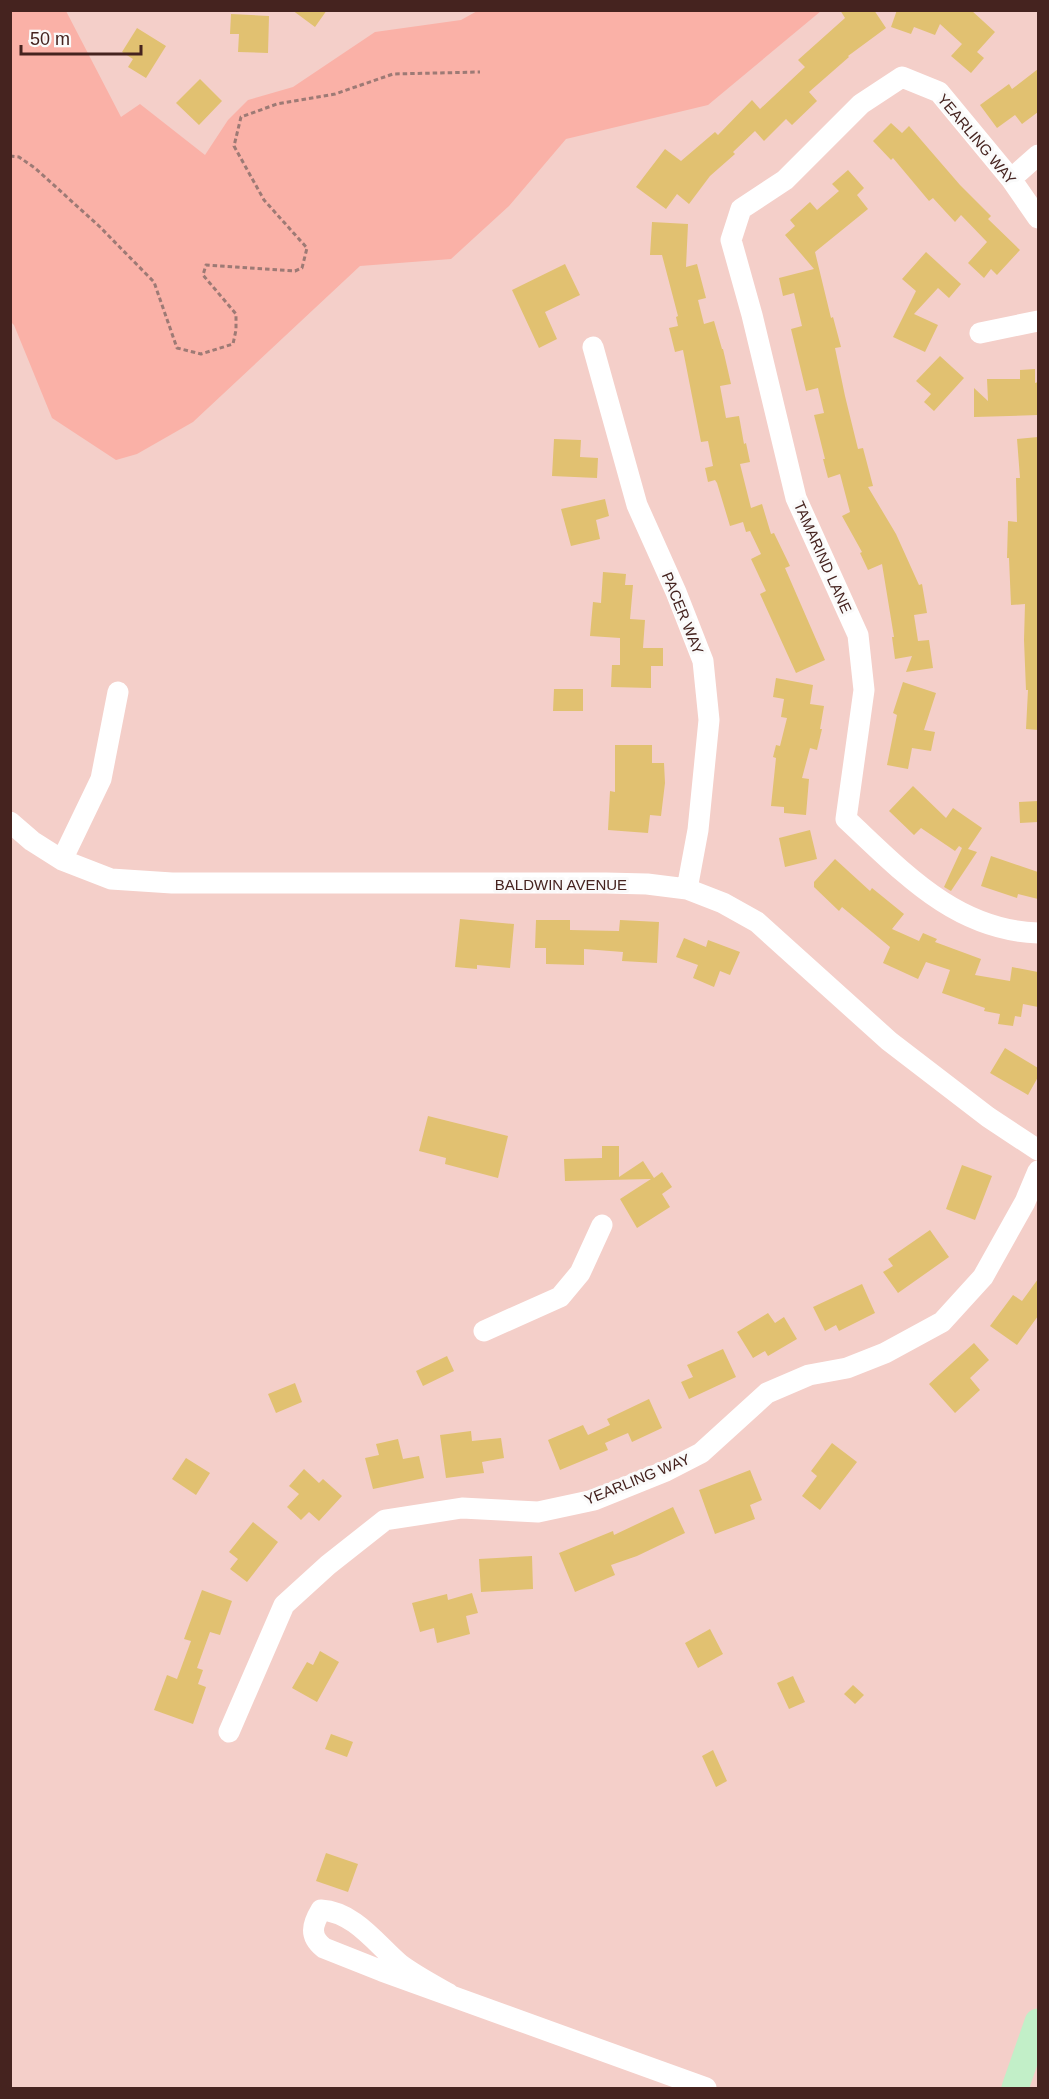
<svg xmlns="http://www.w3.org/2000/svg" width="1049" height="2099" font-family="Helvetica,sans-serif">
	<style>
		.green { fill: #fab1a7 }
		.building { fill: #e1c171 }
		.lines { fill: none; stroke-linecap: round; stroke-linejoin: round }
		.path { stroke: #9d7a75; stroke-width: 3; stroke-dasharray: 4.5 3; stroke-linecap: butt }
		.minor { stroke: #fff; stroke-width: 21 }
		.major { stroke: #c2efc8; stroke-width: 27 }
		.labels { text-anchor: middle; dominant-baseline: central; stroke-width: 6; stroke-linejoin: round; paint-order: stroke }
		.street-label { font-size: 15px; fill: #45231f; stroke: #fafafa }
	</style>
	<rect width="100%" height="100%" fill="#f4cfc9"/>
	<path class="green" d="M 479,10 L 821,11 L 708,105 L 566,139 L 509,206 L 451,259 L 360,266 L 193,422 L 137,454 L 116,460 L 52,418 L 14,325 L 11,322 L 11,11 L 66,11 L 121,117 L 140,104 L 205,155 L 228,120 L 248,100 L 293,87 L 375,32 L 461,20 Z"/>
	<path class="building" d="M 292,10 L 327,10 L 315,27 Z
		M 840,10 L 874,10 L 886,28 L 848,56 L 849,57 L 809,92 L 817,101 L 792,125 L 786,119 L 764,141 L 755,131 L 733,152 L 735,154 L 710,176 L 689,204 L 677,194 L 666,209 L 636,187 L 665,149 L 681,161 L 715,132 L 718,135 L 752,100 L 760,109 L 805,67 L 798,60 L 845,18 Z
		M 897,10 L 971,10 L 995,32 L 977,52 L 984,58 L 971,73 L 951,56 L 962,44 L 940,24 L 935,35 L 914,27 L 911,34 L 891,27 Z
		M 231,14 L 269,16 L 268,53 L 238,52 L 239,34 L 230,34 Z
		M 137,28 L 166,46 L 146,78 L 128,67 L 133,59 L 122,52 Z
		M 1038,69 L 1038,112 L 1022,124 L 1015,115 L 997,128 L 980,105 L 1009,84 L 1012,89 Z
		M 200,79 L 222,101 L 199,125 L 176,103 Z
		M 891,123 L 902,133 L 909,126 L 960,185 L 991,216 L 988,219 L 1020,250 L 997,275 L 991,269 L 984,278 L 968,263 L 987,242 L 961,215 L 955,222 L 933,198 L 929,201 L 893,158 L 891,160 L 873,141 Z
		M 848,170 L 864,188 L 857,195 L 868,209 L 815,252 L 831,318 L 833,317 L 841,347 L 835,348 L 845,396 L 858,449 L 863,448 L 873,486 L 868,487 L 896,534 L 919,585 L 922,584 L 927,613 L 914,615 L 918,641 L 929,640 L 933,668 L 906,672 L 912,656 L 895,659 L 892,637 L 894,637 L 882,564 L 868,570 L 860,553 L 862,552 L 842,516 L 850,512 L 840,474 L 828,478 L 823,459 L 825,459 L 814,415 L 824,413 L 818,388 L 806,391 L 791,329 L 802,326 L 794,293 L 783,296 L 779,278 L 814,269 L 785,235 L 795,226 L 790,220 L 810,202 L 817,210 L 839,191 L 832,184 Z
		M 652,222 L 688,224 L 686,267 L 697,264 L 706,298 L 698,300 L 704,324 L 714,321 L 722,349 L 723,349 L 731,384 L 720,386 L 726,418 L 739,416 L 744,444 L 746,443 L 750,462 L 740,464 L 751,508 L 762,504 L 771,534 L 774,533 L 790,566 L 785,568 L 825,660 L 796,673 L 760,594 L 766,591 L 751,559 L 761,554 L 750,531 L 746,532 L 743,522 L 730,526 L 717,483 L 715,480 L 708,482 L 705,468 L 713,466 L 708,441 L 701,442 L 683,350 L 675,352 L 669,328 L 678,326 L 676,317 L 678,316 L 662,255 L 650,255 Z
		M 926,252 L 961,284 L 949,298 L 938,288 L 914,314 L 938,325 L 925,352 L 893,337 L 916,291 L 902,279 Z
		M 565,264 L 580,295 L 545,312 L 557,339 L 539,348 L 512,290 Z
		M 940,356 L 964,378 L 934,411 L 924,402 L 931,394 L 916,381 Z
		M 1035,369 L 1035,383 L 1038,382 L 1038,415 L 974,417 L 974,388 L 988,401 L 987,379 L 1020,379 L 1020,370 Z
		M 1038,437 L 1038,730 L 1026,729 L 1028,690 L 1026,690 L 1024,640 L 1025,604 L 1011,605 L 1009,558 L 1007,558 L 1008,521 L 1017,522 L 1016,478 L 1020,478 L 1017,439 Z
		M 554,439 L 581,440 L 580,457 L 598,458 L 597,478 L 552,476 Z
		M 605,499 L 609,516 L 596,520 L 600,539 L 571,546 L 561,509 Z
		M 603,572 L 626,574 L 625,585 L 633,585 L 630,619 L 645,620 L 643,648 L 663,648 L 663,666 L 651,666 L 651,688 L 611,687 L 612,665 L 620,665 L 620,638 L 590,636 L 593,602 L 601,603 Z
		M 776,678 L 813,685 L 810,704 L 824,706 L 820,729 L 822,729 L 817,750 L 810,748 L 802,778 L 809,779 L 806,815 L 784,813 L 784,807 L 771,806 L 776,758 L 773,757 L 776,745 L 780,746 L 787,718 L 781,717 L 784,699 L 773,697 Z
		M 903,682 L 936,693 L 924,730 L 935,732 L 931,751 L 912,748 L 908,769 L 887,765 L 897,715 L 893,713 Z
		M 554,689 L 583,689 L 583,711 L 553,711 Z
		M 615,745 L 652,745 L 652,763 L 664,763 L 665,783 L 661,816 L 650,815 L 648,833 L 608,830 L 610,791 L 615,792 Z
		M 913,786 L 946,818 L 953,808 L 982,828 L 968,849 L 977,852 L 951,891 L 944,887 L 962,848 L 959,846 L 955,851 L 921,828 L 914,835 L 889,811 Z
		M 1038,801 L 1038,822 L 1020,823 L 1019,802 Z
		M 810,830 L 817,859 L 785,867 L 779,838 Z
		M 991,856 L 1038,872 L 1038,899 L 1018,894 L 1017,898 L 981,886 Z
		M 835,859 L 870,891 L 872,888 L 904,914 L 892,929 L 919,941 L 923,933 L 937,939 L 935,942 L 981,959 L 975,975 L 1010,981 L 1012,967 L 1038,972 L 1038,1007 L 1023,1004 L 1021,1017 L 1015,1016 L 1013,1026 L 998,1024 L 1000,1014 L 984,1011 L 985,1008 L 942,993 L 950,970 L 926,962 L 918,979 L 883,963 L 890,947 L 842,907 L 839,911 L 814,887 L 814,882 Z
		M 460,919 L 514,924 L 510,968 L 477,965 L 477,969 L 455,967 Z
		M 536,920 L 570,920 L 570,930 L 619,931 L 620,920 L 659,922 L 657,963 L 622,961 L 623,952 L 584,949 L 584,965 L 546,964 L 546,948 L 535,948 Z
		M 684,938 L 706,947 L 708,940 L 740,952 L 730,975 L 720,971 L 714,987 L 693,978 L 698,965 L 676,957 Z
		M 1005,1048 L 1038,1068 L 1038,1077 L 1028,1095 L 990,1073 Z
		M 428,1116 L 508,1136 L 498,1178 L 445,1164 L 446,1158 L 419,1151 Z
		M 602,1146 L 619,1146 L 619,1177 L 643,1161 L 654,1178 L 662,1172 L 672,1187 L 662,1194 L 670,1207 L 637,1228 L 620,1199 L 651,1179 L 565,1181 L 564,1159 L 602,1158 Z
		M 962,1165 L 992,1176 L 975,1220 L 946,1209 Z
		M 930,1230 L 949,1257 L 898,1293 L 883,1272 L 893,1266 L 888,1259 Z
		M 1038,1279 L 1038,1316 L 1017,1345 L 990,1326 L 1013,1295 L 1022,1301 Z
		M 862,1284 L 875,1313 L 839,1331 L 836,1325 L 825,1331 L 813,1307 Z
		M 768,1313 L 775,1323 L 784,1317 L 797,1339 L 768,1356 L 765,1351 L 753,1358 L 737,1332 Z
		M 974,1343 L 989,1360 L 970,1378 L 980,1390 L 955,1413 L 929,1384 Z
		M 723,1349 L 736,1377 L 689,1399 L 681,1382 L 693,1377 L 687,1365 Z
		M 447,1356 L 454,1371 L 423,1386 L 416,1371 Z
		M 295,1383 L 302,1402 L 276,1413 L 268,1394 Z
		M 649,1399 L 662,1428 L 632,1442 L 628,1433 L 605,1443 L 608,1450 L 560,1470 L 548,1440 L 583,1425 L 588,1435 L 610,1425 L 607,1419 Z
		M 471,1431 L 472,1441 L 501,1438 L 504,1458 L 482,1462 L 484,1473 L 446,1478 L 440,1435 Z
		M 398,1439 L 403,1459 L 419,1456 L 424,1478 L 373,1489 L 365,1458 L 379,1455 L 376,1444 Z
		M 832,1443 L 857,1462 L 820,1510 L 802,1496 L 817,1476 L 811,1471 Z
		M 186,1458 L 210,1473 L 196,1495 L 172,1479 Z
		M 304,1469 L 319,1483 L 323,1479 L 342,1496 L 319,1521 L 309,1512 L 301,1520 L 287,1507 L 299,1494 L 289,1486 Z
		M 750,1470 L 762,1500 L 750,1505 L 755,1519 L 715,1534 L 699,1490 Z
		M 673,1507 L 685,1533 L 637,1556 L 611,1565 L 615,1575 L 575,1592 L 559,1553 L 613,1531 L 614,1535 Z
		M 253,1522 L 278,1542 L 247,1582 L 230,1569 L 238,1559 L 229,1552 Z
		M 532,1556 L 533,1589 L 481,1592 L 479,1559 Z
		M 202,1590 L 232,1601 L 220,1635 L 210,1632 L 197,1668 L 203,1670 L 198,1684 L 206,1687 L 193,1724 L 154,1710 L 167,1675 L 177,1679 L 191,1641 L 184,1639 Z
		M 472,1593 L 478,1613 L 466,1616 L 470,1634 L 437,1643 L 434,1628 L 420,1632 L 412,1603 L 447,1594 L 448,1600 Z
		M 710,1629 L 723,1654 L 698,1668 L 685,1643 Z
		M 320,1651 L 339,1662 L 317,1702 L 292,1688 L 307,1662 L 313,1665 Z
		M 793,1676 L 805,1702 L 789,1709 L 777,1683 Z
		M 853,1685 L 864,1695 L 855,1704 L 844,1694 Z
		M 331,1734 L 353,1742 L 347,1757 L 325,1749 Z
		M 713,1750 L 727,1781 L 716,1787 L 702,1756 Z
		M 326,1853 L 358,1864 L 348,1892 L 316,1881 Z"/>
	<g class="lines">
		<path class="path" d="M 10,156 L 19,157 L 35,168 L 100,227 L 154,282 L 177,348 L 201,354 L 233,344 L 236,330 L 236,314 L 203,275 L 206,265 L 295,271 L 302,268 L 307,248 L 264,200 L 234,146 L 241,117 L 277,104 L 335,94 L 393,74 L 480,72"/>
		<path class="minor" d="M 1011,179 L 1038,155
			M 1038,218 L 1011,179 L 939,92 L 902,77 L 861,104 L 785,180 L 741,209 L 731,240 L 752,315 L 796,498 L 858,635 L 864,690 L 846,819 C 903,872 955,930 1038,933
			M 980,333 L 1038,321
			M 593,347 L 637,505 L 676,592 L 703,661 L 709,720 L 698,830 L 687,889
			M 10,822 L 32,841 L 62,860 L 111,879 L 172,883 L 606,883 L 647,884 L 687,889 L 723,903 L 757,922 L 889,1041 L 988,1117 L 1038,1150
			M 62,860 L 101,779 L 118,692
			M 484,1331 L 560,1297 L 580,1273 L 602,1225
			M 229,1732 L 284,1605 L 328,1565 L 385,1520 L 462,1508 L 538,1512 L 594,1500 L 666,1471 L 701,1453 L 767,1393 L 809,1375 L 847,1368 L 885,1353 L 942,1322 L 983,1277 L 1025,1202 L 1038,1171
			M 449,1994 C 433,1985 416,1976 401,1965 C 377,1945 355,1912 321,1910 C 312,1925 309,1936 324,1948 L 382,1971 L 706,2088"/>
		<path class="major" d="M 1015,2088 L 1038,2022"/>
	</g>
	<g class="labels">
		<g class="street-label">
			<text transform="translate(977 139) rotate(50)">YEARLING WAY</text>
			<text transform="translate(823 557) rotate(66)">TAMARIND LANE</text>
			<text transform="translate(683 613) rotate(68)">PACER WAY</text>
			<text x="561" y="884">BALDWIN AVENUE</text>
			<text transform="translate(637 1479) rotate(-22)">YEARLING WAY</text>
		</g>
	</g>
	<rect width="1049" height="2099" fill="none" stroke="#45231f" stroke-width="24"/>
	<path d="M21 45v9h120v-9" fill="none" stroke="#45231f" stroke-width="3"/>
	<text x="30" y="45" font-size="18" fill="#45231f" stroke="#fafafa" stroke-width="4.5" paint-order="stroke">50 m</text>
</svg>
